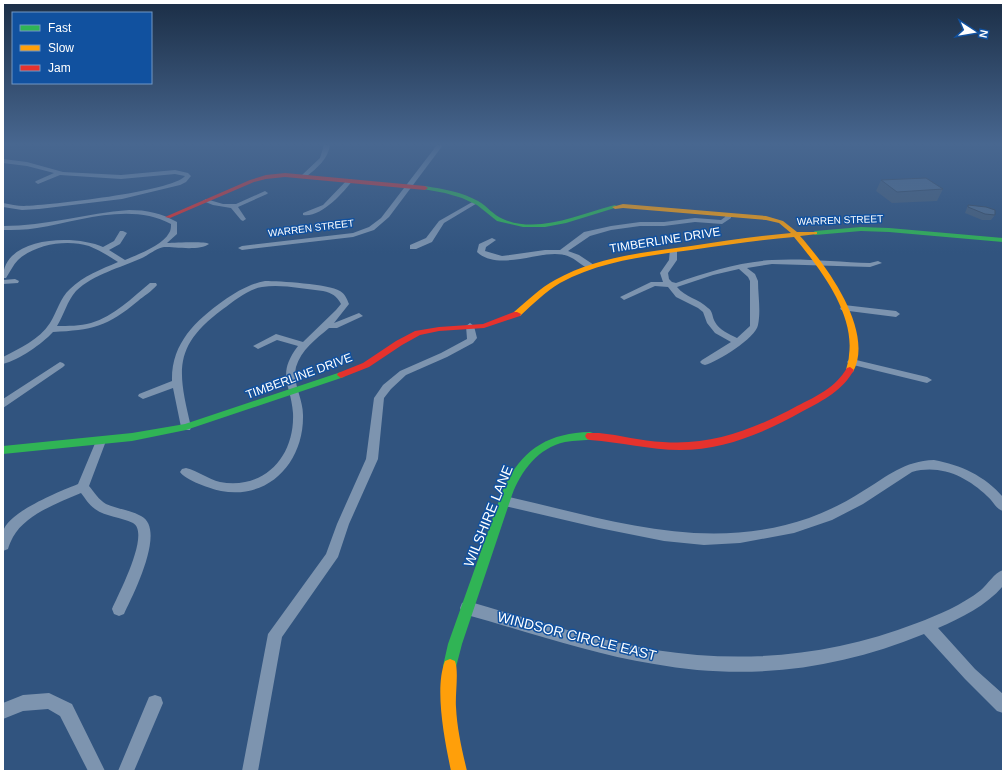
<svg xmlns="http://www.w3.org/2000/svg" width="1006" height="774" font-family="Helvetica,sans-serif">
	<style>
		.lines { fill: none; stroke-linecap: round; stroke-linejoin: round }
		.street { fill: #7d94af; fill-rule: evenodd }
		.fast { fill: #30b455; fill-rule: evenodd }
		.slow { fill: #ff9f0a; fill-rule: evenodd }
		.jam { fill: #e5322d; fill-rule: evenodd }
		.wall { fill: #465e7a }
		.building { fill: #516d8e; stroke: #394c63 }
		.labels { text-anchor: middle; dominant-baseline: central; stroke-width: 3; stroke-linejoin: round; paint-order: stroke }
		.far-street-label { font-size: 10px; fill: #fff; stroke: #11519f }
		.street-label { font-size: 12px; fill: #fff; stroke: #11519f }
		.near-street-label { font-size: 14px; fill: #fff; stroke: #11519f }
	</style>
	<rect width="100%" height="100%" fill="#31547f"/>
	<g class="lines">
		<path class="street" d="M 324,145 L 330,145 C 328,159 317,168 306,177 L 302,177 L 302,175 L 320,158 Z
			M 437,145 L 443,145 L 389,217 L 374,230 L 353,237 L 242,250 L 238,248 L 242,246 L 353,233 L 369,227 L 381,218 Z
			M 3,159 L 27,162 L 63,172 L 121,175 L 175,170 L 188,173 L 191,176 L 186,182 L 180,185 L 122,199 L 39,209 L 22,210 L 3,207 L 3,203 C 10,204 17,206 24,206 C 49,205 172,192 185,176 L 175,174 L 121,179 L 60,175 L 38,184 L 35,182 L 36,181 L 54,173 L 27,166 L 3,163 Z
			M 348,179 L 353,180 C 343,193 321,218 303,215 L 303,213 L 323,205 Z
			M 265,191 L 268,193 L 267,194 L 238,207 L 246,219 L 243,221 L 241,220 L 231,208 L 213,205 L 203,201 L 206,199 L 223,204 L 236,204 Z
			M 474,201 L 479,202 L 444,223 L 432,242 L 416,249 L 410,249 L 410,245 L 426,238 L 439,221 Z
			M 129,210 C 147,210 161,213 177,222 L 177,234 L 167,243 C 175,243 205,241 209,244 C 200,251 175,247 164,247 C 157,248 148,255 142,258 C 120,268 94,274 76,291 C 67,301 64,315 57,326 C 68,326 80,326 91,323 C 114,316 132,298 150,283 L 156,283 L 157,285 C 152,291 144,296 138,301 C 107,327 92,330 53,332 C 42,344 19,360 3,364 L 3,357 C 20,348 39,340 50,323 C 57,312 60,298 70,289 C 83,276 102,269 118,262 C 109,256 99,250 89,246 C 67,239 35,244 18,260 C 13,265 10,272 6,278 L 3,278 C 3,236 75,234 103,247 L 114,241 L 120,231 L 123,231 L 127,233 L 120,244 L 109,250 L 125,260 C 137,255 163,245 169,233 C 171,231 171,226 171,224 C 131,202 79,221 37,228 C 25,230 14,230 3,230 L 3,226 C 46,226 87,213 129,210 Z
			M 728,213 L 731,215 L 731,218 L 722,224 L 695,222 L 664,226 L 640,226 L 611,230 L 590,236 L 568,251 L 579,255 L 594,265 L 595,267 L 591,269 C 577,265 575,254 555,254 C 532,254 496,270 477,252 L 479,244 L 492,238 L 496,240 L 486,247 L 485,251 L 502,256 L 545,250 L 560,250 L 584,232 L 611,226 L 640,222 L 664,222 L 695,218 L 721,220 L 725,217 L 726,214 Z
			M 670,249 L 673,249 L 677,251 L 677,260 L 668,273 L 669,279 L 672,282 L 676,283 C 707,272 739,262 772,260 C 803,258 838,262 870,263 L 878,261 L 882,263 L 870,267 L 772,264 L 747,268 L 755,274 L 758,281 C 758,295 761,311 758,325 C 756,338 717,362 705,365 L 702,364 L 700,362 L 702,360 L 731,342 L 715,333 L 707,323 L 703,312 L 698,308 L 676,297 L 668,287 L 655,286 L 624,300 L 620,297 L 651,282 L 663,282 L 660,273 L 669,260 ZM 739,269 L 748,277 L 750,281 L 750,326 L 737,338 C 729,334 719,330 715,322 C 712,317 713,311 708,308 C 699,299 685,297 677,287 L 713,275 Z
			M 15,279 L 19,281 L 18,283 L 3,284 L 3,280 Z
			M 265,281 C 279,281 329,284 340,291 C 345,294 347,299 349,304 L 334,323 L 359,313 L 363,316 L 337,328 L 329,328 C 316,339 301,350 296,367 C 292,383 303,398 303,415 C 304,462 269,500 221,491 C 211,489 185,480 180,472 L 182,469 L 186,468 C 198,471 208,479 220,482 C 265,490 295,456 293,413 C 291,384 276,375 298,346 L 277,340 L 258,349 L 253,346 L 276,334 L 303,342 L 336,310 L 341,304 C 337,296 332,293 323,291 C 303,289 282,284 262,287 C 248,289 234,301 223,309 C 172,347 178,371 191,427 L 190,430 L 182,430 L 181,427 L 173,388 L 143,399 L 138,396 L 139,394 L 172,381 C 171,344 195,321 223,301 C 236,292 249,284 265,281 Z
			M 844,305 L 896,311 L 900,314 L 896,317 L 841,310 L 840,308 Z
			M 470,323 L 474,326 L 477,338 L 473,343 L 447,357 L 406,375 L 391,389 L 384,398 L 378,459 L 349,524 L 338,557 L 282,637 L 258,771 L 242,771 L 268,634 L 326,554 L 337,524 L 366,459 L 374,398 L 383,385 L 400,371 L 441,353 L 467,339 L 466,326 Z
			M 852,359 L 927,377 L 932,380 L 927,383 L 849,364 L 847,362 L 849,360 Z
			M 60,362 L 63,363 L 65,365 L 63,367 L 3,408 L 3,399 Z
			M 101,437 L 105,438 L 106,441 L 89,486 C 94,492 99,500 106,504 C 117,509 130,510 141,516 C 167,529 133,595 124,614 L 119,616 L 114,614 L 112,609 C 118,595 151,533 133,523 C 121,517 106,517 95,509 C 89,505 85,498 81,493 C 58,503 26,514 13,537 C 11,541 9,545 8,549 L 3,551 C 3,545 2,537 3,532 C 7,512 61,491 78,484 L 96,441 L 97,438 Z
			M 934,460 C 961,465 985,476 1003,497 L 1003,511 C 996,509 993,501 987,496 C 967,477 941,464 912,472 L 863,504 L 832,520 L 794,533 L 740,543 L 704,545 L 664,541 L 599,528 L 505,506 L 501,504 L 499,501 L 501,498 L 505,496 C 607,519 705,554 809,518 C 828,511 846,502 863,491 C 888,476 904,461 934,460 Z
			M 1003,570 L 1003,586 C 986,606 961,618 938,628 L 975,669 L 1003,694 L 1003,713 L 997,711 L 965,679 L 924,634 C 836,670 748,681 654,664 C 591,654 529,632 467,615 L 462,613 L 460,608 L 462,603 L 467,601 C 529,619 591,639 655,650 C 746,664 831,656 917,623 C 938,615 962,605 981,590 C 988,584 994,573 1003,570 Z
			M 49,693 L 72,704 L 105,771 L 88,771 L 60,716 L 48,709 L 23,711 L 3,719 L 3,703 L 23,695 Z
			M 155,695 L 161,697 L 163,703 L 134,771 L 118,771 L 149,697 Z"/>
		<path class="fast" d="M 425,186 C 443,189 462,192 478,201 C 487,206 493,215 503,219 C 538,234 577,215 611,206 L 615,205 L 618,207 L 566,223 L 545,227 L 523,227 L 497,221 L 477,205 L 462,198 L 445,193 L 423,189 L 423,187 Z
			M 861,227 L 889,228 L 1003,238 L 1003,242 L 889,232 L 861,231 L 815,235 L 812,233 L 815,231 Z
			M 341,372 L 345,375 L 344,377 L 186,430 L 132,441 L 3,454 L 3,446 L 132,433 L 185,424 Z
			M 590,432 L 593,433 L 595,436 L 593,439 C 585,441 575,440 565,442 C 538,448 521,471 512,495 L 462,644 L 455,671 L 450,673 L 445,671 L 443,666 L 448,644 L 501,495 C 518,453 544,433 590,432 Z"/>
		<path class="slow" d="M 623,204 L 766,216 L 783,221 L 797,232 L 817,232 L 817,234 L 800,236 C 826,265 875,331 853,372 L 850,373 L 846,370 C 847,365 849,360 849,355 C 855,313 819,267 794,237 C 760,240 726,245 691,250 C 647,256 600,261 560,283 C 545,292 533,304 520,316 L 514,316 L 513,314 L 514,312 C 527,301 540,288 555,280 C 596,257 645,252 691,246 C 724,241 757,236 791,233 L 779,223 L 766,220 L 623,208 L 615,209 L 612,207 Z
			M 450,659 L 455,661 C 459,671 455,695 456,707 C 457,729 462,750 467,771 L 451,771 C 445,742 434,689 445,661 Z"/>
		<path class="jam" d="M 285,173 L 425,186 L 428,188 L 425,190 L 285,177 L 266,179 L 254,182 L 170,218 L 165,217 L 250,180 L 266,175 Z
			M 514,312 L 517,312 L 521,314 L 520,316 L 484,328 L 439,331 L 420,335 L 402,345 L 369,367 L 341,378 L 337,375 L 338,373 L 363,363 L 396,341 L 415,331 L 439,327 L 483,324 Z
			M 850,367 L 854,370 C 842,391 824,400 803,411 C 766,432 724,450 680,450 C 650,450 620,442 590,440 L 587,439 L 585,436 L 587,433 L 599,433 C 620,435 641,441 663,442 C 711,446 755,429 797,406 C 817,396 835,388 847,368 Z"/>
	</g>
	<path class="wall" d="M 881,180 L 943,189 L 937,201 L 892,203 L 876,191 Z
		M 968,205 L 995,215 L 991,220 L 982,220 L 965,213 Z"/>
	<path class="building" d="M 926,178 L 943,189 L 897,192 L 881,180 Z
		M 968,205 L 986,207 L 995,210 L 995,215 L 985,214 L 968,207 Z"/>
	<linearGradient id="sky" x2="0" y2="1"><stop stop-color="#1b2e46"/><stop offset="0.57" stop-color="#486790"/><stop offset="1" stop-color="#486790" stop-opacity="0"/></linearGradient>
	<rect width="1006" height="253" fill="url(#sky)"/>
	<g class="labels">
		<g class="far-street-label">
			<text transform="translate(840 220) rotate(-2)">WARREN STREET</text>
			<text transform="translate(311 228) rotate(-7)">WARREN STREET</text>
		</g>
		<g class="street-label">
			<text transform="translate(665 240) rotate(-9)">TIMBERLINE DRIVE</text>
			<text transform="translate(299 376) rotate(-20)">TIMBERLINE DRIVE</text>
		</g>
		<g class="near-street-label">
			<text transform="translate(488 516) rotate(-68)">WILSHIRE LANE</text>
			<text transform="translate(577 636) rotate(14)">WINDSOR CIRCLE EAST</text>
		</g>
	</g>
	<rect width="1006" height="774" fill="none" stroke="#ffffff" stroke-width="8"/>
	<rect x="12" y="12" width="140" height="72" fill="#11519f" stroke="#7097c5"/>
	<rect x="20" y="25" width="20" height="6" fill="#30b455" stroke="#7097c5"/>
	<text x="48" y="32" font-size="12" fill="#ffffff">Fast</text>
	<rect x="20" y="45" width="20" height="6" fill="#ff9f0a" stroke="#7097c5"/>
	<text x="48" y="52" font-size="12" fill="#ffffff">Slow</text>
	<rect x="20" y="65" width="20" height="6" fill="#e5322d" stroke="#7097c5"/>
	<text x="48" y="72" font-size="12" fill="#ffffff">Jam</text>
	<g transform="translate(974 32) rotate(102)" stroke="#11519f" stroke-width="3" paint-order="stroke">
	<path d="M0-3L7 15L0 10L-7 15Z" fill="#ffffff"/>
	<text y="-6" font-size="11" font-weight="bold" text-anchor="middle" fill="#ffffff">N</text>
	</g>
</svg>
